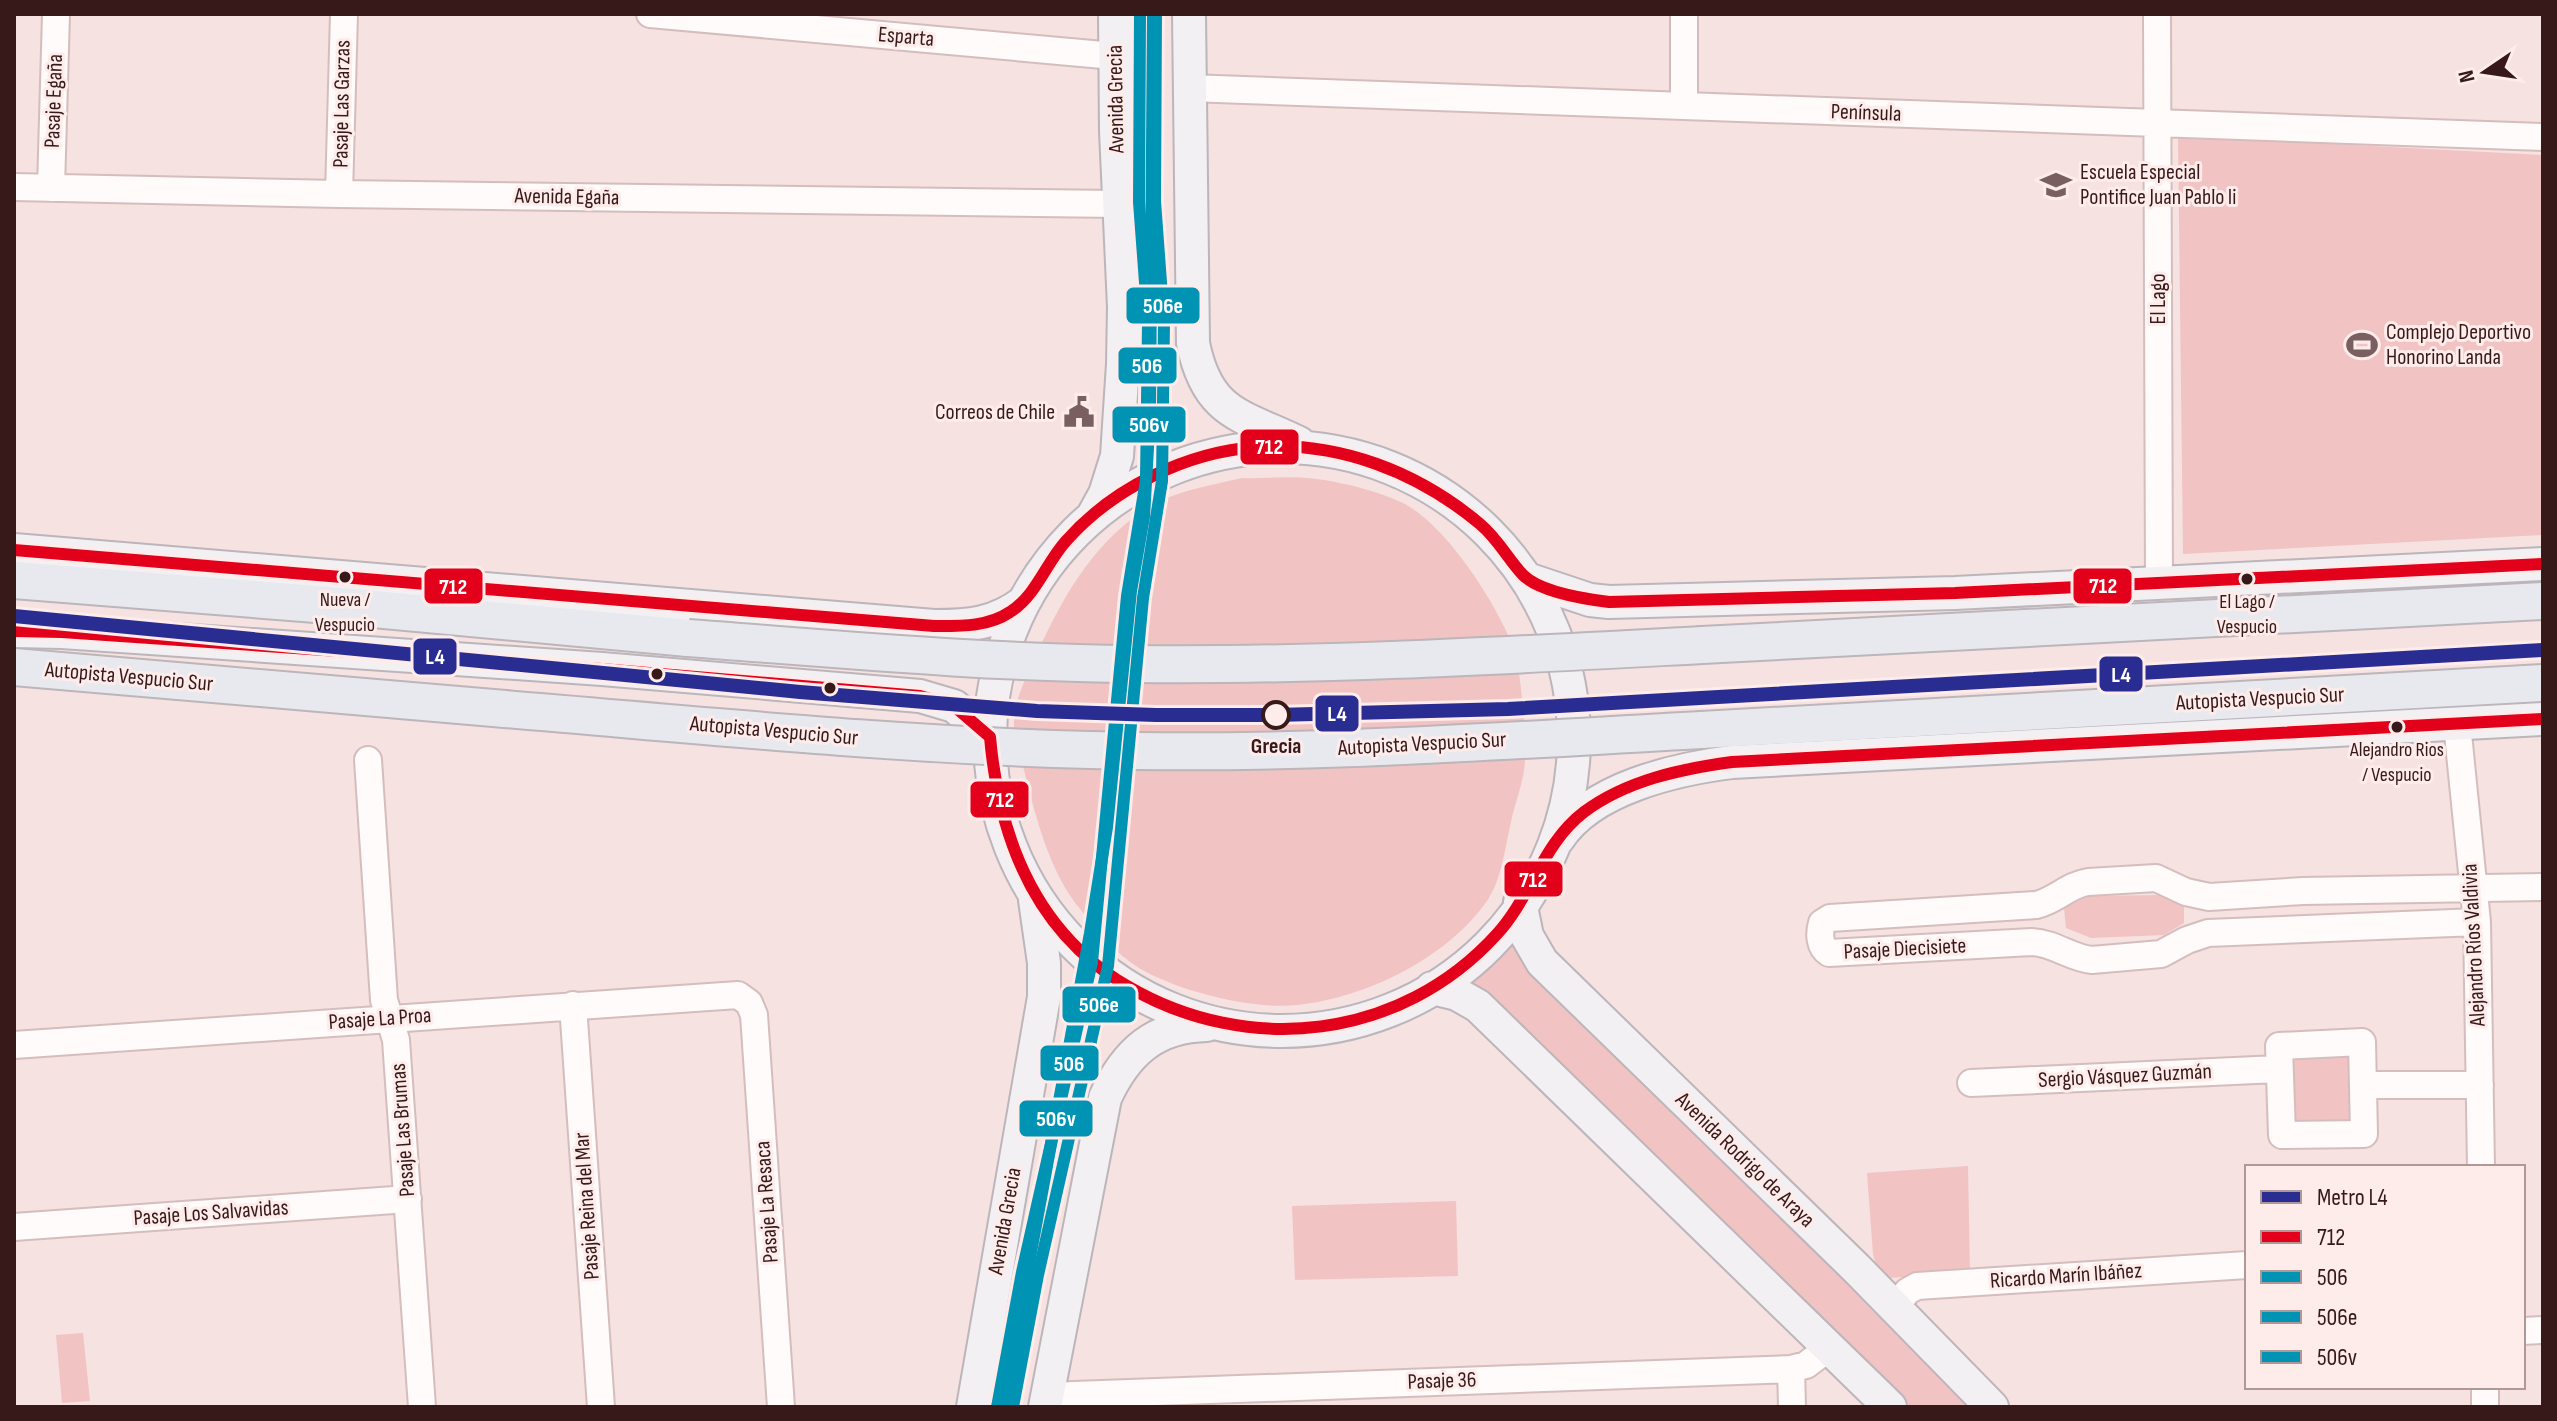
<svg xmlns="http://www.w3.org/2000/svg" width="2557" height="1421" font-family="'Sofia Sans Condensed',sans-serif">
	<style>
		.green { fill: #f2c3c3 }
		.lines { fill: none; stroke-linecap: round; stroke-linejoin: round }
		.minor-casing { stroke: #d5bdbd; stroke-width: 30 }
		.major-casing { stroke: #bcb5ba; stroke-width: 36 }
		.highway-casing { stroke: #bcb5ba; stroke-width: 40 }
		.minor { stroke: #fefbfa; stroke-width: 26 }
		.major { stroke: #f2f0f3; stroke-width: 32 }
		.highway { stroke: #e8e9ee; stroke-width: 36 }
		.highway-bridge-casing { stroke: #bcb5ba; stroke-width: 40; stroke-linecap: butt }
		.highway-bridge { stroke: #e8e9ee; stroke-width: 36 }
		.bus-1-casing { stroke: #feeceb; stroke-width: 18 }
		.bus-2-casing { stroke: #feeceb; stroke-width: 18 }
		.bus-3-casing { stroke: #feeceb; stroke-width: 18 }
		.bus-4-casing { stroke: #feeceb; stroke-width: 18 }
		.bus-1 { stroke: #e2001a; stroke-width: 12 }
		.bus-2 { stroke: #0093b3; stroke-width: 12 }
		.bus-3 { stroke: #0093b3; stroke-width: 12 }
		.bus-4 { stroke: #0093b3; stroke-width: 12 }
		.metro-1-casing { stroke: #feeceb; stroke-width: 20 }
		.metro-1 { stroke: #292d91; stroke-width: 14 }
		.bus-dot { fill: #38191a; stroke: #feeceb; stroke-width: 3 }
		.stop-dot { fill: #feeceb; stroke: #38191a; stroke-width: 4 }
		.labels { text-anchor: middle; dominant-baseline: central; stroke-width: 6; stroke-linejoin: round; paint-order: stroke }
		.bus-label { font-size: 20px; fill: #38191a; stroke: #feeceb }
		.street-label { font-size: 22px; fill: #38191a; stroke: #feeceb }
		.poi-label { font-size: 22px; fill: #38191a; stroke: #feeceb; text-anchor: start }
		.stop-label { font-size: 22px; font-weight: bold; fill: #38191a; stroke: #feeceb }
		.line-badge { stroke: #feeceb; stroke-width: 3 }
		.badge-label { font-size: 22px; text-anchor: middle; font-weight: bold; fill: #fff }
	</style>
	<rect width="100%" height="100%" fill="#f5e2e1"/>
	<path class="green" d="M 2178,136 L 2543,155 L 2543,535 L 2183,554 Z
		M 1242,478 C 1263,479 1286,476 1307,478 C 1335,480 1378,491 1403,503 C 1446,525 1494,600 1512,644 C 1522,671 1525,729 1525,758 C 1525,779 1515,802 1511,822 C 1505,847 1502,879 1487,901 C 1447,958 1366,998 1297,1005 C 1253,1010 1177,991 1139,968 C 1116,954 1097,931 1081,910 C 1047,870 1034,809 1021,758 C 1019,749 1014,737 1014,726 C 1013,702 1026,678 1036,656 C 1061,600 1090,548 1141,512 C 1169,492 1208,486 1242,478 Z
		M 2163,895 L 2184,907 L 2184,923 L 2164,935 L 2091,938 L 2066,928 L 2064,908 L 2089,896 Z
		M 1522,927 L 1979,1407 L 1905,1407 L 1456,990 L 1497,956 Z
		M 2360,1045 L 2362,1130 L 2285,1133 L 2282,1048 Z
		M 1968,1166 L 1970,1272 L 1889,1278 L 1877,1269 L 1873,1254 L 1867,1173 Z
		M 1456,1201 L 1458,1276 L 1295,1280 L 1292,1206 Z
		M 83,1333 L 90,1401 L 62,1403 L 56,1335 Z"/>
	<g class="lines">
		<defs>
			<path id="minor" d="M 650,14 L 1114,56
				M 2157,14 L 2159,583
				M 1189,88 L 2543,137
				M 1684,106 L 1684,14
				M 14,187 L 339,194 L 1119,204
				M 51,188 L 56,14
				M 339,194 L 344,14
				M 2457,724 L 2477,922 L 2481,1167
				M 368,760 L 384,1000 L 396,1040 L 422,1407
				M 2477,922 L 2208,933 L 2187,940 L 2161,954 L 2092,960 C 2071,958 2054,943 2032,942 L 1829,953 C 1819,947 1819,933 1822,923 L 1830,918 L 2036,905 C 2055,901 2068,885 2088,882 L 2156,878 L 2186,892 L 2209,897 L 2303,891 L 2543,887
				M 573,1005 L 601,1407
				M 2362,1042 L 2364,1134 L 2282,1135 L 2279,1046 Z
				M 14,1045 L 738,995 L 749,1003 L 754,1015 L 781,1407
				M 1971,1083 L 2278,1069
				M 2364,1085 L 2480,1085
				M 14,1227 L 408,1199
				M 1894,1307 L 1908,1291 L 1917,1286 L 2247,1265
				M 2523,1331 L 2543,1330
				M 1791,1369 L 1792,1407
				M 2485,1387 L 2485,1407
				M 1047,1396 L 1791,1369 L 1806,1365 L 1830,1347"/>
			<path id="major" d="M 1189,14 L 1193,343 C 1207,414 1241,415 1299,443
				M990 739a292 292 0 1 1 584 0a292 292 0 1 1-584 0Z
				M 1094,514 L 1105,494 L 1117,456 L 1123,364 L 1124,307 L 1116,131 L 1115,14
				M 14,550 L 934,626 C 969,626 995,624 1024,602
				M 1527,579 L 1590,600 L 1609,602 L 1955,593 L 2543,564
				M 14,631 L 62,632 L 602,669 L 920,696 L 954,706 L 990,737
				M 1558,839 C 1591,788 1676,769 1732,762 L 2543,719
				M 1520,902 L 1527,936 L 1542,962 L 1857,1269 L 1992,1407
				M 1432,988 L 1457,994 L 1478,1006 L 1890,1407
				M 973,1407 L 1044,997 L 1044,963 L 1035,900
				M 1045,1407 L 1105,1098 C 1126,1052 1155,1026 1207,1025"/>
			<path id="highway" d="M 14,580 L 341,606 L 688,638
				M 1702,645 L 2543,601
				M 14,667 L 505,709
				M 1701,730 L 2543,683"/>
		</defs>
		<use href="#minor" class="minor-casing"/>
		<use href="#major" class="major-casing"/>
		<use href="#highway" class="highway-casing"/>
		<use href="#minor" class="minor"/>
		<use href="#major" class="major"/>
		<use href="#highway" class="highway"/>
		<defs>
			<path id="highway-bridge" d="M 688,638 C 837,649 986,663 1135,664 C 1324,666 1513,655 1702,645
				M 505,709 C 700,725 895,745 1090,750 C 1294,756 1498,741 1701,730"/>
		</defs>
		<use href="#highway-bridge" class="highway-bridge-casing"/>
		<use href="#highway-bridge" class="highway-bridge"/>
		<defs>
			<path id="bus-1" d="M 14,550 L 934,626 C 960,626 988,627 1010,612 C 1036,596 1046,563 1066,541 C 1113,488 1186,452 1257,447 C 1339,441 1418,472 1480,524 C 1498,539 1508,559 1523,575 C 1540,592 1585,599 1609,602 L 1955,593 L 2543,564
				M 14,631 L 62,632 L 602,669 L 920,696 L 954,706 L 990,737 C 999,838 1035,932 1127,986 C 1248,1057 1401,1040 1497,934 C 1531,897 1543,843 1584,812 C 1627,780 1681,769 1732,762 L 2543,719"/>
			<path id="bus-2" d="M 997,1407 L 1022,1272 L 1092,962 L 1127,596 L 1146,480 L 1148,323 L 1139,202 L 1140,14"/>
			<path id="bus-3" d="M 1013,1407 L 1038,1275 L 1108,966 L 1143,598 L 1162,481 L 1164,323 L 1155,201 L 1156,14"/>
			<path id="bus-4" d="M 1003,1404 L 1090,933 L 1107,827 L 1131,591 L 1144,517 L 1150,413 L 1153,14"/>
		</defs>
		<use href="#bus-1" class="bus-1-casing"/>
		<use href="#bus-2" class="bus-2-casing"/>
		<use href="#bus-3" class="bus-3-casing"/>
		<use href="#bus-4" class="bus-4-casing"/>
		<use href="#bus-1" class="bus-1"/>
		<use href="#bus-2" class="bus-2"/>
		<use href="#bus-3" class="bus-3"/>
		<use href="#bus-4" class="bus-4"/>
		<defs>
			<path id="metro-1" d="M 14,616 L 800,692 L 1037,711 L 1156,715 L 1275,715 L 1508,709 L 2543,650"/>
		</defs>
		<use href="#metro-1" class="metro-1-casing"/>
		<use href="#metro-1" class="metro-1"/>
	</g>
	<defs>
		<symbol id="school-bare" viewBox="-9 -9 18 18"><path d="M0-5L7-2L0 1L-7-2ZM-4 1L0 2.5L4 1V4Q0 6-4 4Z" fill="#7a5f60" stroke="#feeceb" stroke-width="2.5" paint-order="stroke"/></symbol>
		<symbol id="stadium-bare" viewBox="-9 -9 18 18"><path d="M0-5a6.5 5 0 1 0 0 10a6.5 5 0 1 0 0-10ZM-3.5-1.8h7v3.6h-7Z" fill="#7a5f60" stroke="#feeceb" stroke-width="2.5" paint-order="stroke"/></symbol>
		<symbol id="civic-bare" viewBox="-9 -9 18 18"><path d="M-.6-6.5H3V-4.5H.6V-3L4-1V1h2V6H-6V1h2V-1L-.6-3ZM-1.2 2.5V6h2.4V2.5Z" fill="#7a5f60" stroke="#feeceb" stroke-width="2.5" paint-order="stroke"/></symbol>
	</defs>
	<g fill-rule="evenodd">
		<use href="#school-bare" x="2034" y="163" width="44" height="44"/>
		<use href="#stadium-bare" x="2340" y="323" width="44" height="44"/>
		<use href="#civic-bare" x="1057" y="390" width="44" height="44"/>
	</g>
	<g class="bus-dot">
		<circle cx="345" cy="577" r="7"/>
		<circle cx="2247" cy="579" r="7"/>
		<circle cx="657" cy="674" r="7"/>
		<circle cx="830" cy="688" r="7"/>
		<circle cx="2397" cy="727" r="7"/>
	</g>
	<circle class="stop-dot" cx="1276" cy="715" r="13"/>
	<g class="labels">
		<g class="bus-label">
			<text x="345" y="600">Nueva /<tspan x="345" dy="25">Vespucio</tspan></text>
			<text x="2247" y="602">El Lago /<tspan x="2247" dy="25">Vespucio</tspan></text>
			<text x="2397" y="750">Alejandro Rios<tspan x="2397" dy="25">/ Vespucio</tspan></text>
		</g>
		<g class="street-label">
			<text transform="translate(906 37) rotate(5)">Esparta</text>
			<text transform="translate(1116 99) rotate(-91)">Avenida Grecia</text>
			<text transform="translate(54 101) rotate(-88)">Pasaje Egaña</text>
			<text transform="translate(342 104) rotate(-89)">Pasaje Las Garzas</text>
			<text transform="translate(1866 113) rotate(2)">Península</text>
			<text transform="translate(567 197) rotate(1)">Avenida Egaña</text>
			<text transform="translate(2158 299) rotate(-90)">El Lago</text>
			<text transform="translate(129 677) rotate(5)">Autopista Vespucio Sur</text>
			<text transform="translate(2260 699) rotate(-3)">Autopista Vespucio Sur</text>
			<text transform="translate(774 731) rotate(5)">Autopista Vespucio Sur</text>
			<text transform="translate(1422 744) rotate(-3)">Autopista Vespucio Sur</text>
			<text transform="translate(2474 945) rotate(-93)">Alejandro Ríos Valdivia</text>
			<text transform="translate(1905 949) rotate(-3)">Pasaje Diecisiete</text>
			<text transform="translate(380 1019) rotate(-4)">Pasaje La Proa</text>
			<text transform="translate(2125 1076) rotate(-3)">Sergio Vásquez Guzmán</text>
			<text transform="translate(403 1130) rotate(-94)">Pasaje Las Brumas</text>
			<text transform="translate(1745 1160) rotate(44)">Avenida Rodrigo de Araya</text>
			<text transform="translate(767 1202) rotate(-94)">Pasaje La Resaca</text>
			<text transform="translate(587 1206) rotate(-94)">Pasaje Reina del Mar</text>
			<text transform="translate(211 1213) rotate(-4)">Pasaje Los Salvavidas</text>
			<text transform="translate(1005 1221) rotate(-80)">Avenida Grecia</text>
			<text transform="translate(2066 1276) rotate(-4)">Ricardo Marín Ibáñez</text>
			<text transform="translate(1442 1381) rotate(-2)">Pasaje 36</text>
		</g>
		<g class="poi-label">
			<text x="2080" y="172">Escuela Especial<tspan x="2080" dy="25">Pontifice Juan Pablo Ii</tspan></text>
			<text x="2386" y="332">Complejo Deportivo<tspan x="2386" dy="25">Honorino Landa</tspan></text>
			<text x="1055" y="412" text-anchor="end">Correos de Chile</text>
		</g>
		<g class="stop-label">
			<text x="1276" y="746">Grecia</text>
		</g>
	</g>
	<g class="line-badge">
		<rect x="1125" y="286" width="76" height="39" rx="8" fill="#0093b3"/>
		<rect x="1117" y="346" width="61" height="39" rx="8" fill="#0093b3"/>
		<rect x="1111" y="405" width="76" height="39" rx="8" fill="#0093b3"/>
		<rect x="1239" y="428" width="61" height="38" rx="8" fill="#e2001a"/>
		<rect x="2072" y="567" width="61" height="38" rx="8" fill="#e2001a"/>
		<rect x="423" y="567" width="61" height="38" rx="8" fill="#e2001a"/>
		<rect x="412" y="637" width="46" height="39" rx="8" fill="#292d91"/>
		<rect x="2098" y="655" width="46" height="38" rx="8" fill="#292d91"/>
		<rect x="1314" y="694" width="46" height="39" rx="8" fill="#292d91"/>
		<rect x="969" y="780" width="61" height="39" rx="8" fill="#e2001a"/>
		<rect x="1503" y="860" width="61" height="38" rx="8" fill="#e2001a"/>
		<rect x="1061" y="985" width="76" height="39" rx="8" fill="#0093b3"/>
		<rect x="1039" y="1044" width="61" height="38" rx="8" fill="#0093b3"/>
		<rect x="1018" y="1099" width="76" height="39" rx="8" fill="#0093b3"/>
	</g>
	<g class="badge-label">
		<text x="1163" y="313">506e</text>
		<text x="1147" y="373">506</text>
		<text x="1149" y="432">506v</text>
		<text x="1269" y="454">712</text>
		<text x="2103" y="593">712</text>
		<text x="453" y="594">712</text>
		<text x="435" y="664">L4</text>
		<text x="2121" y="682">L4</text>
		<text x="1337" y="721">L4</text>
		<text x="1000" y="807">712</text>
		<text x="1533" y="887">712</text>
		<text x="1099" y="1012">506e</text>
		<text x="1069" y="1071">506</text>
		<text x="1056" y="1126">506v</text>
	</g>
	<rect width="2557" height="1421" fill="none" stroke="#38191a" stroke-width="32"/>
	<rect x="2245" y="1165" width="280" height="224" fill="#feeceb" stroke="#af9897" stroke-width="2"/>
	<rect x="2261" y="1191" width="40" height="12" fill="#292d91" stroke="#af9897" stroke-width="2"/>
	<text x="2317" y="1205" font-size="24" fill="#38191a">Metro L4</text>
	<rect x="2261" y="1231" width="40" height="12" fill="#e2001a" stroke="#af9897" stroke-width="2"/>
	<text x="2317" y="1245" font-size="24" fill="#38191a">712</text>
	<rect x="2261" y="1271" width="40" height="12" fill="#0093b3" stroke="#af9897" stroke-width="2"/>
	<text x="2317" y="1285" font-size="24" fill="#38191a">506</text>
	<rect x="2261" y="1311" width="40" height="12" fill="#0093b3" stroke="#af9897" stroke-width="2"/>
	<text x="2317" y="1325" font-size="24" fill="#38191a">506e</text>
	<rect x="2261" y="1351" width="40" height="12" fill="#0093b3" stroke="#af9897" stroke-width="2"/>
	<text x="2317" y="1365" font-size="24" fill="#38191a">506v</text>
	<g transform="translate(2485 72) rotate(257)" stroke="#feeceb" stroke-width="6" paint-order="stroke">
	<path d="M0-6L14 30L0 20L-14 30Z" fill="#38191a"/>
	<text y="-12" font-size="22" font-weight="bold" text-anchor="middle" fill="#38191a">N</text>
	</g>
</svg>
